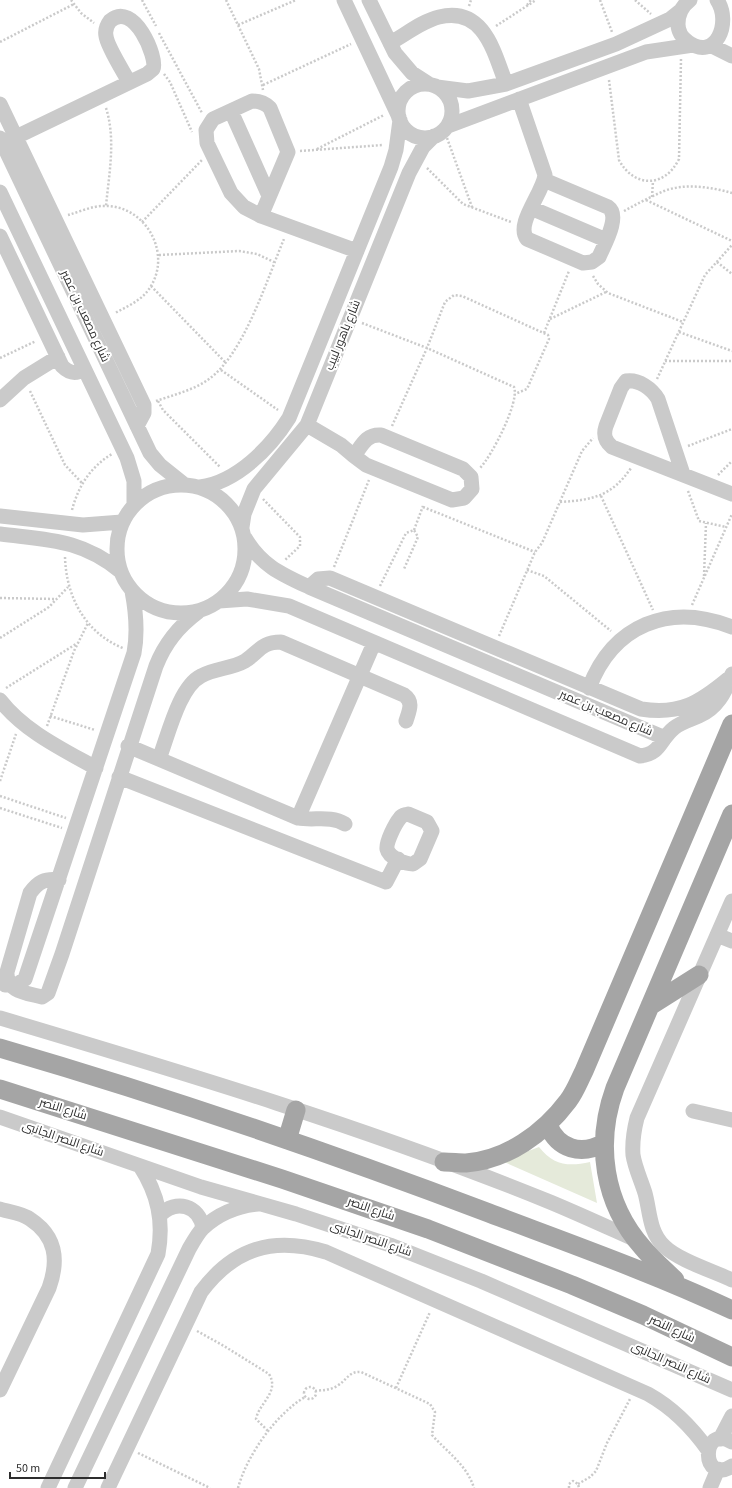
<svg xmlns="http://www.w3.org/2000/svg" width="732" height="1488" font-family="'Source Sans 3',Cairo,sans-serif">
	<style>
		.green { fill: #e5eada }
		.lines { fill: none; stroke-linecap: round; stroke-linejoin: round }
		.path { stroke: #cacaca; stroke-width: 2.5; stroke-dasharray: 2 2; stroke-linecap: butt }
		.minor { stroke: #cacaca; stroke-width: 15 }
		.major { stroke: #a5a5a5; stroke-width: 19 }
		.labels { text-anchor: middle; dominant-baseline: central; stroke-width: 4; stroke-linejoin: round; paint-order: stroke }
		.street-label { font-size: 12px; fill: #2d2d2d; stroke: #fff }
	</style>
	<rect width="100%" height="100%" fill="#fff"/>
	<path class="green" d="M 539,1147 C 553,1165 568,1167 590,1162 L 597,1203 L 502,1161 Z"/>
	<g class="lines">
		<path class="path" d="M 71,0 L 81,13 L 94,23
			M 142,0 L 156,26
			M 226,0 L 259,69 L 263,90
			M 600,0 L 612,32
			M 635,0 L 651,14
			M 527,5 L 531,0
			M 469,6 L 471,0
			M 238,25 L 296,0
			M 496,26 L 536,0
			M 159,33 L 202,113
			M 0,42 L 74,4
			M 164,74 L 170,82 L 192,132
			M 609,80 L 619,160 C 634,188 665,188 679,159 L 681,59
			M 263,85 L 351,44
			M 106,108 C 116,139 109,174 106,206
			M 447,138 L 472,207
			M 317,149 L 384,115
			M 300,151 L 383,145
			M 427,168 L 463,204 L 511,222
			M 652,197 L 653,181
			M 646,200 L 732,241
			M 624,211 C 637,204 650,197 664,191 C 685,183 711,187 732,193
			M 68,215 C 79,212 92,206 103,206 C 144,204 172,251 151,286 C 143,300 128,306 115,313
			M 142,222 L 202,160
			M 159,255 L 239,251 L 257,254 L 274,262
			M 717,262 L 732,274
			M 593,276 L 598,284 L 608,293 L 683,322
			M 151,286 L 226,363
			M 550,319 L 606,292
			M 362,323 L 427,348 L 514,387 C 520,402 491,457 480,468
			M 679,332 L 732,351
			M 544,333 L 569,271
			M 0,358 L 36,341
			M 665,361 L 732,361
			M 221,370 L 278,410
			M 657,379 L 705,275 L 732,245
			M 30,391 L 65,465 L 82,483
			M 156,401 C 173,395 194,390 209,379 C 244,354 267,279 284,239
			M 158,401 L 163,410 L 220,467
			M 392,426 L 427,348 L 445,302 L 454,295 L 462,296 L 548,335 L 549,339 L 527,389 L 515,394
			M 688,446 L 732,429
			M 718,475 L 732,461
			M 688,491 L 699,521 L 726,527
			M 601,496 L 653,610
			M 263,499 L 300,537 L 300,546 L 285,560
			M 560,502 C 593,500 612,496 631,468
			M 423,507 L 535,552
			M 72,510 C 78,487 90,467 112,454
			M 414,530 L 423,506
			M 65,557 C 66,596 85,633 123,648
			M 334,567 L 369,480
			M 527,570 L 544,576 L 611,631
			M 704,576 L 706,523
			M 380,586 L 406,533 L 414,530 L 418,537 L 404,569
			M 0,598 L 57,599
			M 692,605 L 732,514
			M 499,636 L 535,552 L 542,543 L 582,451 L 593,438
			M 0,638 L 49,607 L 68,587
			M 6,688 L 76,644
			M 50,716 L 95,730
			M 47,726 L 74,651 L 88,623
			M 0,781 L 16,734
			M 0,796 L 66,818
			M 0,808 L 62,828
			M 197,1331 L 224,1346 L 269,1374 C 280,1392 259,1403 256,1419 L 269,1432
			M304 1393a6 6 0 1 1 12 0a6 6 0 1 1-12 0Z
			M 396,1388 L 430,1312
			M 315,1391 C 323,1390 331,1390 337,1386 C 347,1380 349,1371 361,1372 L 430,1404 L 435,1412 L 432,1435 C 447,1452 467,1465 474,1488
			M 138,1453 L 210,1488
			M 578,1484 L 590,1477 L 596,1471 L 607,1443 L 630,1399
			M 238,1488 C 247,1455 276,1414 305,1397
			M 569,1488 L 569,1484 L 573,1481 L 578,1484 L 579,1488"/>
		<path class="minor" d="M 344,0 L 399,117
			M 369,0 L 395,53 L 412,73 L 429,84
			M 690,0 C 682,6 678,13 678,24 C 678,31 682,38 688,42 C 716,62 732,22 717,0
			M 390,43 C 405,35 422,21 439,17 C 484,6 494,52 506,84
			M 712,46 L 732,56
			M398 111a27 27 0 1 1 54 0a27 27 0 1 1-54 0Z
			M 437,87 L 468,91 L 506,84 L 616,44 L 670,19 L 680,11
			M 519,99 L 545,175 C 543,193 515,224 527,239 L 583,263 L 592,262 L 599,257 C 604,245 621,216 608,207 L 544,180
			M 0,104 L 144,405 L 144,413 L 137,426
			M 231,111 L 269,196
			M 448,126 L 646,52 L 693,45
			M 16,137 L 147,74 L 153,69 C 158,58 134,0 110,21 C 107,25 105,31 106,36 C 107,46 123,71 129,82
			M 0,138 L 150,453 L 160,465 L 185,485
			M 0,192 L 127,458 L 134,481 L 134,504
			M 531,208 L 606,240
			M 261,216 L 288,152 L 270,108 C 265,103 260,101 252,101 L 213,119 L 206,130 L 207,143 L 231,193 L 244,207 L 261,216 L 357,251
			M 0,236 L 62,366 C 69,373 75,375 84,369
			M 0,400 L 24,378 L 58,357
			M 307,425 L 341,445 L 354,456 C 362,445 366,434 381,435 L 463,469 L 471,477 L 472,489 L 464,498 L 452,500 L 366,465 L 354,456
			M 683,474 L 658,399 C 652,389 639,379 626,381 L 621,388 L 606,426 C 603,435 605,441 612,447 L 732,494
			M117 549a64 64 0 1 1 128 0a64 64 0 1 1-128 0Z
			M 200,487 C 237,482 270,448 289,418 L 391,167 L 396,150 L 400,120
			M 0,516 L 83,525 L 122,522
			M 242,527 L 244,514 L 254,489 L 307,425 L 409,173 L 423,147 L 434,136
			M 0,534 C 48,540 81,539 120,571
			M 245,538 C 262,566 281,574 309,587 L 665,738
			M 309,587 L 318,579 L 330,578 L 641,709 C 680,715 699,703 728,679
			M 219,601 L 247,599 L 289,606 L 640,756 C 661,754 660,739 674,728 C 681,722 690,720 699,716 C 717,708 725,693 732,674
			M 589,688 C 613,625 669,602 732,627
			M 0,700 C 24,731 62,749 96,768
			M 128,746 L 298,818 C 314,821 330,815 345,824
			M 159,759 C 168,736 179,687 201,676 C 215,668 231,669 245,661 C 259,652 261,642 281,642 L 404,695 C 414,702 409,711 406,721
			M 119,777 L 386,882 L 398,859
			M 408,814 L 427,822 L 432,831 L 420,859 L 413,864 C 406,864 389,858 387,849 C 386,842 395,824 400,818 C 402,815 405,815 408,814 Z
			M 298,818 L 374,643
			M 59,880 C 45,878 38,882 30,893 L 7,972 C 6,992 27,993 42,997 L 48,993 L 62,954 L 156,666 C 165,643 178,627 198,612
			M 732,901 L 637,1118 C 634,1130 632,1142 633,1155 C 635,1168 641,1180 645,1193 C 650,1211 649,1232 664,1246 C 678,1260 713,1271 732,1280
			M 717,935 L 732,941
			M 5,985 L 16,985 L 25,979 L 134,653 C 138,632 136,612 132,591
			M 0,1018 C 185,1073 371,1129 550,1202 C 579,1214 607,1227 636,1240
			M 693,1111 L 732,1120
			M 0,1117 L 201,1187 L 296,1214 L 390,1245 L 481,1281 L 732,1390
			M 0,1209 C 9,1212 22,1213 30,1219 C 56,1236 59,1260 49,1288 L 0,1390
			M 160,1215 C 176,1199 199,1205 203,1228
			M 720,1439 L 732,1416
			M 732,1442 C 700,1423 701,1486 732,1466
			M 48,1488 L 158,1254 C 164,1221 158,1194 140,1166
			M 75,1488 L 189,1249 C 193,1242 198,1233 203,1228 C 218,1214 238,1206 258,1204
			M 108,1488 L 201,1292 C 234,1248 273,1236 326,1252 L 648,1394 C 673,1408 691,1426 708,1450
			M 710,1488 L 718,1469"/>
		<path class="major" d="M 650,1006 L 699,975
			M 0,1048 C 165,1096 328,1152 489,1213 C 571,1244 653,1273 732,1310
			M 0,1089 L 282,1179 L 428,1229 L 572,1285 L 643,1315 L 732,1357
			M 548,1125 C 558,1149 581,1156 604,1143
			M 287,1140 L 296,1110
			M 444,1162 C 451,1162 459,1163 466,1163 C 507,1160 544,1133 568,1101 C 575,1092 579,1081 584,1071 L 732,724
			M 675,1280 C 665,1270 653,1260 643,1248 C 603,1203 595,1143 615,1088 L 732,814"/>
	</g>
	<g class="labels">
		<g class="street-label">
			<text transform="translate(85 316) rotate(65)">شارع مصعب بن عمير</text>
			<text transform="translate(343 335) rotate(-68)">شارع باهور لبيب</text>
			<text transform="translate(606 713) rotate(23)">شارع مصعب بن عمير</text>
			<text transform="translate(63 1109) rotate(17)">شارع النصر</text>
			<text transform="translate(63 1139) rotate(19)">شارع النصر الجانبى</text>
			<text transform="translate(371 1209) rotate(19)">شارع النصر</text>
			<text transform="translate(371 1239) rotate(19)">شارع النصر الجانبى</text>
			<text transform="translate(672 1329) rotate(25)">شارع النصر</text>
			<text transform="translate(671 1363) rotate(24)">شارع النصر الجانبى</text>
		</g>
	</g>
	<path d="M10 1472v6h95v-6" fill="none" stroke="#2d2d2d" stroke-width="2"/>
	<text x="16" y="1472" font-size="12" fill="#2d2d2d" stroke="#ffffff" stroke-width="3" paint-order="stroke">50 m</text>
</svg>
